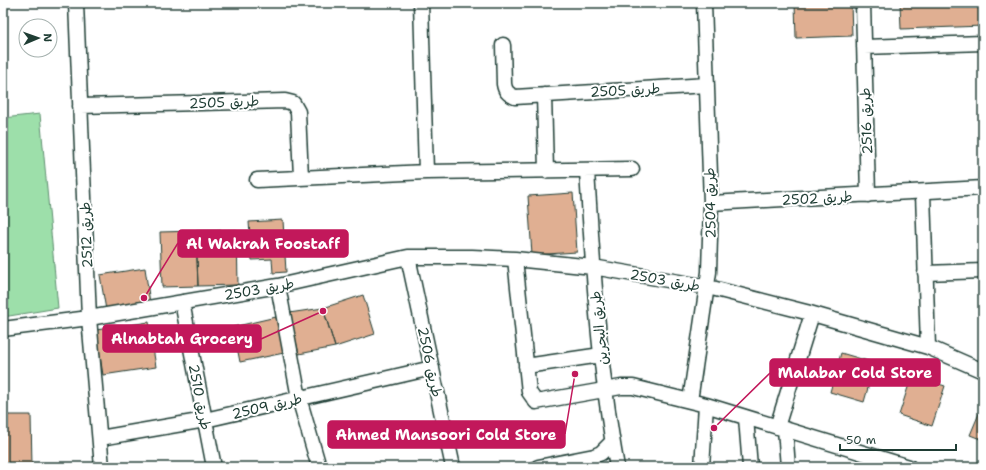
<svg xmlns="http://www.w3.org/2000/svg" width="986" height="470" font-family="'Shantell Sans','Playpen Sans Arabic',sans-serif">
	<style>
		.green { fill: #9ddfaa; stroke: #5e8e6f }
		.building { fill: #e0af92; stroke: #1f3d34 }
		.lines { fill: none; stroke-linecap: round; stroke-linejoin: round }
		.minor-casing { stroke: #1f3d34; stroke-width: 17 }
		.minor { stroke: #fff; stroke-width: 14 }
		.labels { text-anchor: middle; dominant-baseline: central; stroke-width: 4; stroke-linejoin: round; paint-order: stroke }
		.street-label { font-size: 14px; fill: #1f3d34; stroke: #fff }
		.leader { fill: none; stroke: #c2185b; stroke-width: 1.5 }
		.callout-dot { fill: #c2185b; stroke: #fff; stroke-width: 1.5 }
		.callout { fill: #c2185b; stroke: #c2185b; stroke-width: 1.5 }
		.callout-label { font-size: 15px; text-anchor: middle; font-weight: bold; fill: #fff }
	</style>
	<rect width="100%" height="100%" fill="#fff"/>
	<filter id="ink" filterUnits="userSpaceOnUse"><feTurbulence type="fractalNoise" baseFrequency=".025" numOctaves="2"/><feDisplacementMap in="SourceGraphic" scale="8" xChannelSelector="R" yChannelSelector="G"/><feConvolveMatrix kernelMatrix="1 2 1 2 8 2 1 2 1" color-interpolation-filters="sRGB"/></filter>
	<g filter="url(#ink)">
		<path class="green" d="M 40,114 L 58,308 L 3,317 L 3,118 Z"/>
		<path class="building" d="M 795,3 L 851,3 L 852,36 L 796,38 Z
			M 900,3 L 983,3 L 983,26 L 901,29 Z
			M 573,193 L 577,252 L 532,255 L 528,196 Z
			M 283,220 L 286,272 L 273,273 L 272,259 L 252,260 L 249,222 Z
			M 237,230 L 238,285 L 198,286 L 196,231 Z
			M 196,231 L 198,286 L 162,287 L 160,232 Z
			M 145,268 L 150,303 L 106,310 L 100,275 Z
			M 363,295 L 375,334 L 335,347 L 323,308 Z
			M 323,308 L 335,347 L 299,354 L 289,313 Z
			M 276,317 L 284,353 L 240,362 L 233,327 Z
			M 149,322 L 156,367 L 103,375 L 96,330 Z
			M 841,353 L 875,363 L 864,402 L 830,392 Z
			M 912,375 L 945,386 L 932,426 L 899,415 Z
			M 983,404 L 983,440 L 970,435 Z
			M 3,415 L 31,415 L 32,467 L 3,467 Z"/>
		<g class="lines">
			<defs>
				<path id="minor" d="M 76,3 L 89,318 L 102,467
					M 421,3 L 426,172
					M 863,3 L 868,195
					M 503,45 L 504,84 C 505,91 508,94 515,97 L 707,85
					M 864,47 L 983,43
					M 544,95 L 546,171
					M 80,106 L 285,101 L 293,103 L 298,112 L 301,177
					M 587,171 C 593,270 599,369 617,467
					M 257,180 L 426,172 L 632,169
					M 923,193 L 928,347
					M 711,203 L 983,188
					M 408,257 L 453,467
					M 515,259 L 529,392 L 536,402 L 621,387 L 633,387 L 706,405 L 909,467
					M 925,273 L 983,271
					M 278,286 L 299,398 L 319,467
					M 182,302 L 214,467
					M 3,329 L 89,318 L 278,286 L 408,257 L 472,257 L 515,259 L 593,267 L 708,287 L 806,312 L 928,347 L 983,371
					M 526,366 L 601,355
					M 690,401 L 709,272 L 711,203 L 704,3
					M 746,418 L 750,467
					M 777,427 L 812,314
					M 785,429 L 788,467
					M 100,438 L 205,420 L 432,368
					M 538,467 L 594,456 L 601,453 L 612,442
					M 702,467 L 706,405"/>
			</defs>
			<use href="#minor" class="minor-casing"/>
			<use href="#minor" class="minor"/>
		</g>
	</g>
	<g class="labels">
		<g class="street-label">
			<text transform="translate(625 90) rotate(-3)">طريق 2505</text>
			<text transform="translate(224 102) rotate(-2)">طريق 2505</text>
			<text transform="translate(866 121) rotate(-92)">طريق 2516</text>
			<text transform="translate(817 198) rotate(-3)">طريق 2502</text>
			<text transform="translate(710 203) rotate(-91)">طريق 2504</text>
			<text transform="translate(86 235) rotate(-92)">طريق 2512</text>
			<text transform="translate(665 280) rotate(10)">طريق 2503</text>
			<text transform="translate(259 289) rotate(-10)">طريق 2503</text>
			<text transform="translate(599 328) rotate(-96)">طريق البحرين</text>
			<text transform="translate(430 362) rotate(78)">طريق 2506</text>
			<text transform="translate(200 397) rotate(79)">طريق 2510</text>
			<text transform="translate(267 406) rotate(-13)">طريق 2509</text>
		</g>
	</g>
	<path class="leader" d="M144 298L178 243M323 311L261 339M714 428L770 373M575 374L565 434"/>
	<g class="callout-dot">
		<circle cx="144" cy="298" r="4"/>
		<circle cx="323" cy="311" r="4"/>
		<circle cx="714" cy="428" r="4"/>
		<circle cx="575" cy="374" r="4"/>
	</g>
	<g class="callout">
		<rect x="178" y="230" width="170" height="27" rx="4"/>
		<rect x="103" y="325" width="158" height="27" rx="4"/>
		<rect x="770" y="359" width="170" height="27" rx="4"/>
		<rect x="328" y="421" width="237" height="27" rx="4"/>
	</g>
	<g class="callout-label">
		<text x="263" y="249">Al Wakrah Foostaff</text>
		<text x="182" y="344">Alnabtah Grocery</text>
		<text x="855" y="378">Malabar Cold Store</text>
		<text x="446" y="440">Ahmed Mansoori Cold Store</text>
	</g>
	<rect width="986" height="470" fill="none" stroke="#fff" stroke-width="16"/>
	<rect x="8" y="8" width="970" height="454" fill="none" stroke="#1f3d34" stroke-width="1.5" filter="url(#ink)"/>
	<g transform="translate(38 38) rotate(88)"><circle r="19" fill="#ffffff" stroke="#a5b1ae"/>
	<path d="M0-3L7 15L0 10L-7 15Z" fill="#1f3d34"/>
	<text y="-6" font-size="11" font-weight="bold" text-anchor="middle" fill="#1f3d34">N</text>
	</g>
	<path d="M840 444v6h116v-6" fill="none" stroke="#1f3d34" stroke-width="2"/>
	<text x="846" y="444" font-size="12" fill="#1f3d34" stroke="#ffffff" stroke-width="3" paint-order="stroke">50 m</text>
</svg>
